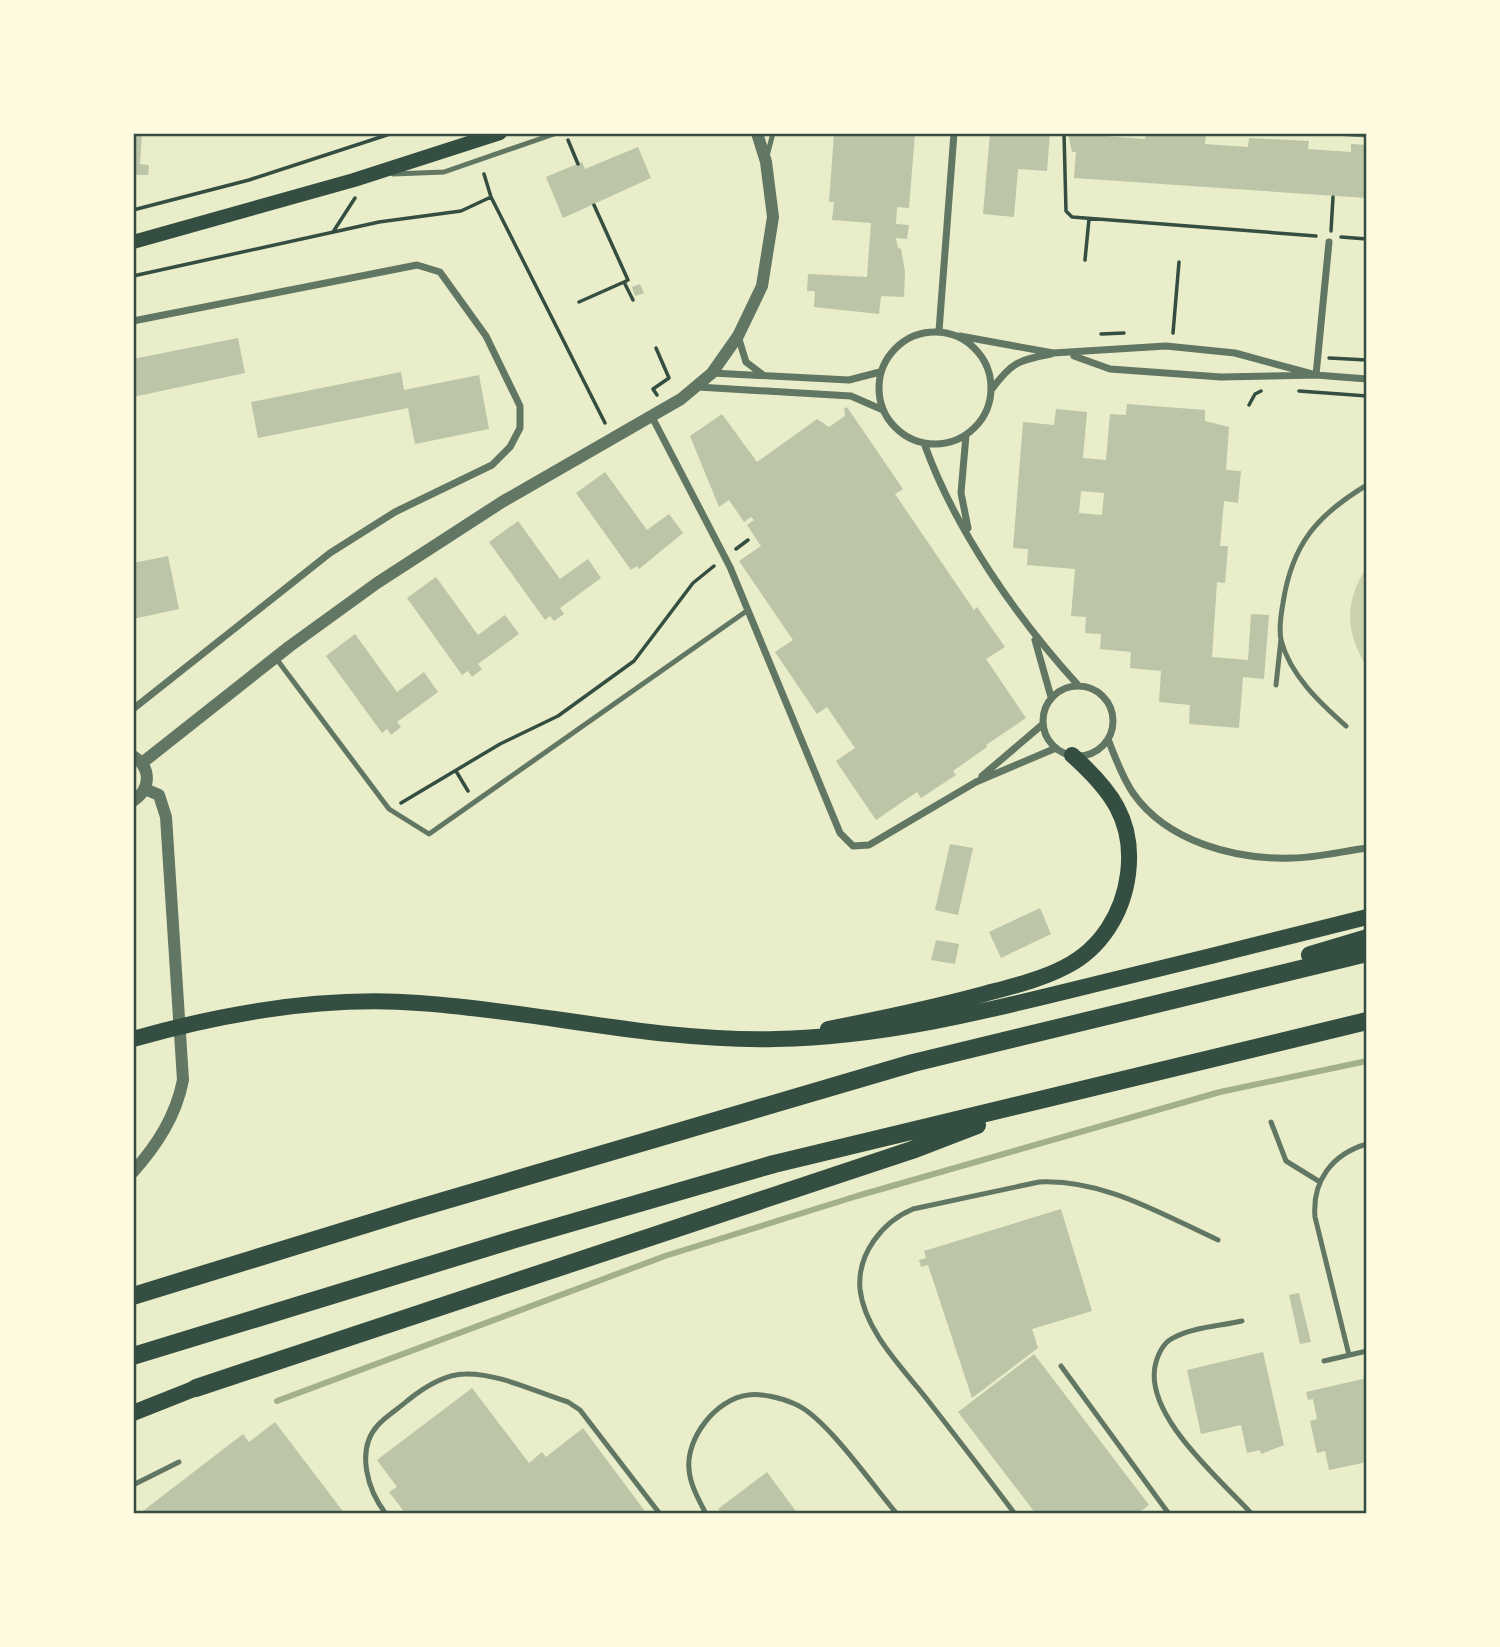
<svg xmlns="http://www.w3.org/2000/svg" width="1500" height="1647" font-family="'Space Grotesk',sans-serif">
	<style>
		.green { fill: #cad2ad }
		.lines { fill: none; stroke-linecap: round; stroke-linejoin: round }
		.stream { stroke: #a3b18a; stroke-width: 6 }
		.building { fill: #bcc5a7; fill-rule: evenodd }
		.path { stroke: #344e41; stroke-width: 3.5 }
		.service { stroke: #617663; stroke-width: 5 }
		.minor { stroke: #617663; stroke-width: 7 }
		.tertiary { stroke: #617663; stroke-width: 12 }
		.secondary { stroke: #344e41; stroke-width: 14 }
		.primary { stroke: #344e41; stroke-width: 16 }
		.motorway { stroke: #344e41; stroke-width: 18 }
		.neatline { fill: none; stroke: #344e41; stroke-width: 2.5 }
	</style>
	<rect width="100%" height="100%" fill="#e9edc9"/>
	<path class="green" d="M 1367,567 L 1367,667 C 1345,633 1344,601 1367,567 Z"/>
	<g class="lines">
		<path class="stream" d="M 277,1401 L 665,1256 L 857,1196 L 1220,1092 L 1367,1061"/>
	</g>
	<path class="building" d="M 134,133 L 142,133 L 140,164 L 149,165 L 148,175 L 133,175 Z
		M 834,133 L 915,133 L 909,208 L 897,207 L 896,224 L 909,225 L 907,239 L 896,238 L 898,248 L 901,249 L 905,272 L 904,297 L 881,296 L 879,314 L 814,307 L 815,291 L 807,291 L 808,274 L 867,277 L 871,223 L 832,220 L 834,202 L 829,202 Z
		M 990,133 L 1050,133 L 1047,171 L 1018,169 L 1014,217 L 983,214 Z
		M 1068,133 L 1104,133 L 1104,136 L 1145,139 L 1146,133 L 1184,133 L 1206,135 L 1205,144 L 1248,147 L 1249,138 L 1309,141 L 1308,149 L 1351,152 L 1351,144 L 1367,145 L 1367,198 L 1074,178 L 1076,152 L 1072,152 Z
		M 638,147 L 651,178 L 563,218 L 546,177 L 582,162 L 585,169 Z
		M 640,284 L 644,293 L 635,296 L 632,287 Z
		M 238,338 L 245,373 L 133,397 L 133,359 Z
		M 401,372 L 404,390 L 479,375 L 489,429 L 415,444 L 408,408 L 258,438 L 251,402 Z
		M 1127,404 L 1205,410 L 1205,421 L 1229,427 L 1226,470 L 1241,471 L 1238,503 L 1224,501 L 1220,546 L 1228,546 L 1225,583 L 1217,582 L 1212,657 L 1248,660 L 1251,614 L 1269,615 L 1264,679 L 1243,677 L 1239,728 L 1189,724 L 1190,705 L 1159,702 L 1161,671 L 1130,668 L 1131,652 L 1100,649 L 1101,634 L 1085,633 L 1086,617 L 1071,616 L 1075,569 L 1027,565 L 1028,549 L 1013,548 L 1023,422 L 1054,425 L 1056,409 L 1087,412 L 1083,458 L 1106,460 L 1110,414 L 1126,415 ZM 1081,491 L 1104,493 L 1102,515 L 1079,513 Z
		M 847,407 L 903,489 L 895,494 L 974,610 L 977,607 L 1005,647 L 986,659 L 1026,718 L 986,745 L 987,747 L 953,771 L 956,775 L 921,798 L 917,792 L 876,820 L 836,761 L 855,748 L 827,707 L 817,714 L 775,652 L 793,640 L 739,561 L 761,546 L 747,525 L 754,520 L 751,517 L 744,522 L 729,500 L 719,507 L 690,436 L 722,414 L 757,462 L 817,419 L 829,427 L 845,416 L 844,409 Z
		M 605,472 L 647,530 L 669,514 L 683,533 L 639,569 L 637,566 L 631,570 L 576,493 Z
		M 518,521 L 560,579 L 588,559 L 601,578 L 560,608 L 564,614 L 554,621 L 550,616 L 545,620 L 489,542 Z
		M 168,556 L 179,609 L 133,619 L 133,563 Z
		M 436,577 L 478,635 L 505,615 L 519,634 L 478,664 L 482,669 L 472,677 L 468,671 L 462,675 L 407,598 Z
		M 355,634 L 397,692 L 424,672 L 438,692 L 397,722 L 401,727 L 391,735 L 387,729 L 382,733 L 326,656 Z
		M 950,844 L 973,848 L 958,915 L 935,910 Z
		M 1040,908 L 1051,934 L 1001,958 L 989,932 Z
		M 936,940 L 959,944 L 955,964 L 931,960 Z
		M 1061,1209 L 1092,1311 L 1032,1329 L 1038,1348 L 972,1398 L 928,1265 L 921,1267 L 919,1260 L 926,1258 L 924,1251 Z
		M 1299,1293 L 1311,1342 L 1300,1344 L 1289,1295 Z
		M 1263,1352 L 1284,1445 L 1261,1454 L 1260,1450 L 1247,1453 L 1241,1425 L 1201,1434 L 1187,1370 Z
		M 1034,1354 L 1149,1505 L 1137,1514 L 1036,1514 L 958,1412 Z
		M 1367,1378 L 1367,1462 L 1329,1470 L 1325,1451 L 1317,1453 L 1310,1421 L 1317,1419 L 1313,1399 L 1308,1400 L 1306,1392 Z
		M 472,1388 L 529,1463 L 542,1452 L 546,1457 L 583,1428 L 647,1514 L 406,1514 L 389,1492 L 397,1487 L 377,1460 Z
		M 275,1422 L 345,1514 L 139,1514 L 243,1434 L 249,1442 Z
		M 767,1472 L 798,1514 L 722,1514 L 718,1509 Z"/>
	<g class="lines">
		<path class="path" d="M 1064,133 L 1066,211 L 1072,217 L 1316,236
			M 568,140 L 578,164
			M 484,174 L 491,197 L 605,423
			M 594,205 L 628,280 L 624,282
			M 133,210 L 249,180 L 393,133
			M 1331,231 L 1333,197
			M 333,232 L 355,198
			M 1341,237 L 1367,239
			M 1085,260 L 1089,219
			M 133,276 L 379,222 L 461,211 L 491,197
			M 579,302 L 624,282 L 633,300
			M 1173,333 L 1179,262
			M 1101,334 L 1124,333
			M 656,348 L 669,378 L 653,389 L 657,395
			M 1329,358 L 1367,360
			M 1299,391 L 1367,396
			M 1249,405 L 1255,394 L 1261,391
			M 736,549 L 748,540
			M 456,771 L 468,791
			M 401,803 L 500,744 L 558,716 L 634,661 L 693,583 L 714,566"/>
		<path class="service" d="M 1334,133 L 1367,135
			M 767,156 L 773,133
			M 393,174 L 444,172 L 557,133
			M 275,657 L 389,809 L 429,834 L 748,610
			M 1276,685 L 1281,639
			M 1346,726 C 1320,703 1290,675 1281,640 C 1279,630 1281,614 1283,603 C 1292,544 1317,515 1367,485
			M 1271,1122 L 1286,1161 L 1320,1182
			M 1242,1321 C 1221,1326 1194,1327 1175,1337 C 1165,1341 1159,1352 1156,1362 C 1141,1413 1220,1479 1252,1514
			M 1349,1355 L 1315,1217 C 1312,1181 1332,1154 1367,1144
			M 1324,1361 L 1367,1351
			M 1061,1366 L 1169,1514
			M 133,1485 L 179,1462
			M 386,1514 C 368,1491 355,1450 378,1425 C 386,1416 398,1409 407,1401 C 423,1388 444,1374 465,1374 C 498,1373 536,1392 568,1402 L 580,1410 L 660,1514
			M 706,1514 C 699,1500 690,1485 689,1469 C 686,1438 716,1399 748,1395 C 761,1393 782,1398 795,1404 C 826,1417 873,1486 897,1514
			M 1015,1514 C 988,1478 961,1443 933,1407 C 908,1373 865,1334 860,1289 C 857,1254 882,1222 913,1209 L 1039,1182 C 1104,1179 1161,1214 1218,1240"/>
		<path class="minor" d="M 133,321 L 417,265 L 440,272 L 486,336 L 520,406 L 520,428 L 510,447 L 492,465 L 395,512 L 330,553 L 133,709
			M 939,331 L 954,133
			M879 388a56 56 0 1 1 112 0a56 56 0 1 1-112 0Z
			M 738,336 L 746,362 L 762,374
			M 960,336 L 1053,353 L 1166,346 L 1235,353 L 1316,375
			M 1074,356 L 1110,369 L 1221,377 L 1316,375 L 1367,379
			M 712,373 L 849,380 L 880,372
			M 1316,375 L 1329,242
			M 698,387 L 851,396 L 883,410
			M 992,389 C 1012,362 1019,360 1051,354
			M 652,417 L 730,567 L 840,833 L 853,846 L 869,845 L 976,782 L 1056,748
			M 966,435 L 961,493 L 968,528
			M 924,443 C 955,530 1017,618 1078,685
			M 1035,640 L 1051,697
			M1043 721a35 35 0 1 1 70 0a35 35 0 1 1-70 0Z
			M 1108,739 C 1115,757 1122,777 1133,793 C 1167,842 1236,860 1292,858 C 1317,858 1343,851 1367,848
			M 982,776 L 1043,724"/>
		<path class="tertiary" d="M 133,756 C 152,768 151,789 133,801
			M 142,763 L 290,646 L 377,583 L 502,502 L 681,399 L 712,373 L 738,336 L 762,286 L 773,217 L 766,162 L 757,133
			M 133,1172 C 157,1145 176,1116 183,1080 L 166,817 L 159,795 L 145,789"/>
		<path class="secondary" d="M 133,242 L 354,180 L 500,133"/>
		<path class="primary" d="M 828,1029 C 880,1019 932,1008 984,994 C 1010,987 1040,980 1065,967 C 1101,949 1123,913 1128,874 C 1135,820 1110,789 1072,755
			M 133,1039 C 224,1013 325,996 419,1003 C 539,1011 656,1042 776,1039 C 884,1037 987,1011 1092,985 C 1184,963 1275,940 1367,917
			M 133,1413 L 196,1388"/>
		<path class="motorway" d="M 1310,955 L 1367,938
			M 133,1296 L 409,1211 L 913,1063 L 1367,953
			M 133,1356 L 512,1240 L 774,1164 L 1367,1021
			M 196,1388 L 912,1150 L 977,1125"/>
	</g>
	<rect width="1500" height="1647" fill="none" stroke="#fefae0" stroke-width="270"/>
	<rect x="135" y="135" width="1230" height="1377" class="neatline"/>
</svg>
